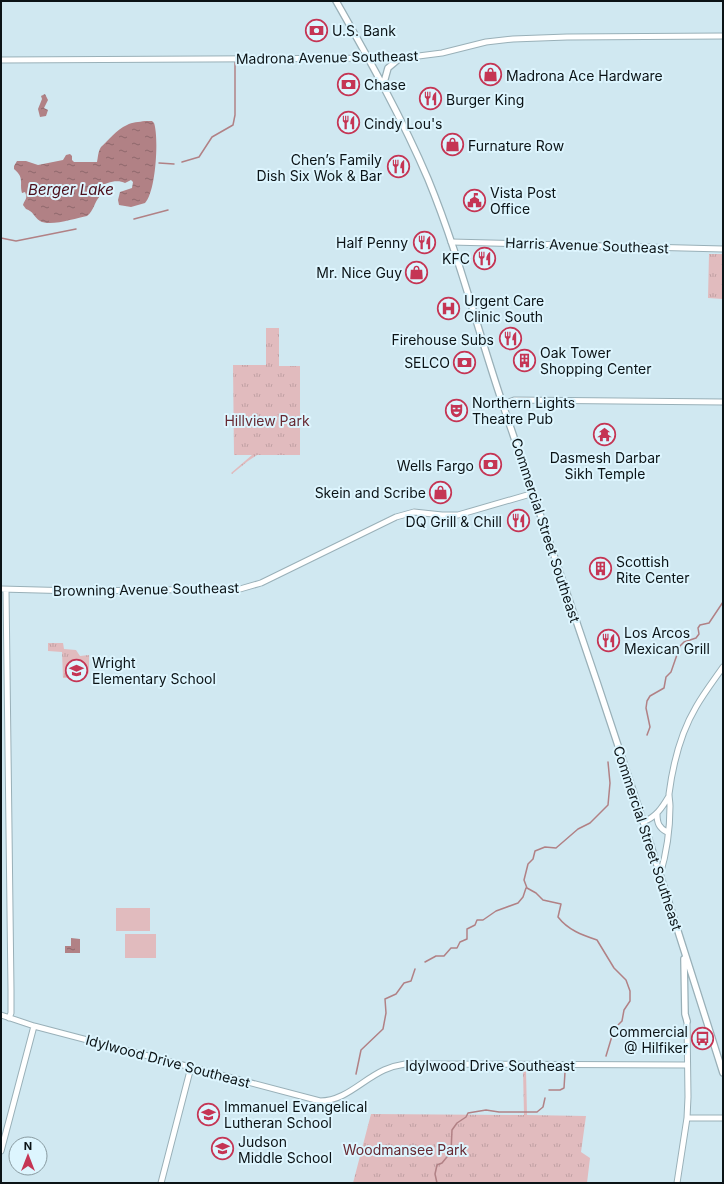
<svg xmlns="http://www.w3.org/2000/svg" width="724" height="1184" font-family="Inter,sans-serif">
	<style>
		.grass { fill: #e1bbbe }
		.park { fill: url(#park-tufts) }
		.water { fill: url(#water-ripples) }
		.lines { fill: none; stroke-linecap: round; stroke-linejoin: round }
		.stream { stroke: #b18185; stroke-width: 1.5 }
		.secondary-casing { stroke: #99b0b8; stroke-width: 7 }
		.primary-casing { stroke: #99b0b8; stroke-width: 8 }
		.secondary { stroke: #fff; stroke-width: 5 }
		.primary { stroke: #fff; stroke-width: 5.5 }
		.labels { text-anchor: middle; dominant-baseline: central; stroke-width: 4; stroke-linejoin: round; paint-order: stroke }
		.poi-label { font-size: 14px; fill: #0b1316; stroke: #ddf5fe; text-anchor: start }
		.street-label { font-size: 14px; fill: #0b1316; stroke: #ddf5fe }
		.park-label { font-size: 14px; fill: #672932; stroke: #ddf5fe }
		.water-label { font-size: 15px; font-style: italic; fill: #4c0f1c; stroke: #ddf5fe }
	</style>
	<defs>
		<pattern id="park-tufts" width="24" height="20" patternUnits="userSpaceOnUse"><rect width="24" height="20" fill="#e1bbbe"/><path d="M3 7l-1-3M5 7V3M7 7l1-3M15 17l-1-3M17 17v-4M19 17l1-3" fill="none" stroke="#c0a0a3"/></pattern>
		<pattern id="water-ripples" width="26" height="14" patternUnits="userSpaceOnUse"><rect width="26" height="14" fill="#b18185"/><path d="M2 4q2-2 4 0t4 0M15 11q2-2 4 0t4 0" fill="none" stroke="#8e686c"/></pattern>
	</defs>
	<rect width="100%" height="100%" fill="#d0e8f1"/>
	<path class="grass" d="M 116,908 L 150,908 L 150,931 L 116,931 Z
		M 125,934 L 156,934 L 156,958 L 125,958 Z"/>
	<path class="park" d="M 709,254 L 723,254 L 723,299 L 708,298 Z
		M 266,328 L 279,328 L 279,366 L 300,366 L 300,455 L 257,455 L 248,461 L 232,474 L 231,473 L 252,455 L 234,455 L 233,365 L 266,365 Z
		M 48,643 L 63,643 L 64,649 L 76,650 L 80,656 L 89,655 L 89,672 L 88,674 L 73,674 L 73,678 L 63,678 L 62,652 L 48,651 Z
		M 523,1070 L 526,1070 L 527,1115 L 586,1116 L 581,1152 L 590,1158 L 587,1183 L 353,1183 L 371,1114 L 524,1115 Z"/>
	<path class="water" d="M 45,94 L 48,100 L 44,108 L 48,110 L 46,116 L 40,117 L 38,109 L 42,99 L 41,96 Z
		M 145,121 L 152,121 L 154,123 C 159,137 156,192 145,203 L 131,207 L 119,205 L 118,200 L 120,192 L 132,188 L 133,182 L 131,180 L 125,183 C 118,179 106,182 100,187 L 100,196 C 94,202 94,211 87,216 C 76,218 50,227 40,221 C 34,217 33,211 26,209 L 23,205 C 25,199 28,199 25,192 L 22,193 C 19,183 25,178 14,169 L 14,166 L 17,161 L 26,161 L 38,165 L 63,160 L 66,155 L 70,154 L 72,156 L 72,160 L 74,162 L 97,162 C 98,158 98,151 101,147 C 109,140 116,130 127,125 C 132,122 139,122 145,121 Z
		M 71,938 L 80,939 L 80,953 L 65,953 L 65,946 L 71,946 Z"/>
	<g class="lines">
		<path class="stream" d="M 182,162 L 199,157 L 212,137 L 233,125 L 235,115 L 235,62
			M 159,163 L 174,164
			M 134,219 L 168,210
			M 1,238 L 16,241 L 76,229
			M 647,735 L 650,727 L 646,708 L 647,701 L 650,696 L 664,688 L 666,677 L 671,672 L 680,646 L 684,642 L 696,638 L 699,634 L 698,628 L 700,625 L 709,623 L 723,602
			M 608,762 L 610,783 L 608,805 L 590,823 L 578,829 L 556,848 L 545,847 L 535,851 L 533,859 L 528,864 L 524,880 L 527,888 L 536,893 L 543,900 L 561,904 L 558,917 C 568,930 582,935 597,940 L 614,968 L 626,980 L 630,991 L 630,1001 L 624,1010 L 622,1021 L 614,1029
			M 425,962 L 436,956 L 444,956 L 451,948 L 457,948 L 460,942 L 467,939 L 467,929 L 475,925 L 477,920 L 483,920 L 496,911 L 518,903 L 523,897 L 526,888
			M 606,1056 L 612,1036
			M 356,1074 L 361,1050 L 383,1029 L 386,1013 L 385,999 L 396,994 L 404,983 L 411,981 L 415,969
			M 549,1090 L 560,1090 L 564,1088 L 565,1072
			M 437,1183 L 435,1174 L 437,1165 L 442,1163 L 451,1152 L 452,1130 L 457,1123 L 466,1117 L 468,1113 L 486,1110 L 499,1112 L 537,1112 L 543,1107 L 545,1098"/>
		<defs>
			<path id="secondary" d="M 1,60 L 403,58 L 442,53 L 486,42 L 513,39 L 567,37 L 723,36
				M 451,242 L 723,249
				M 503,404 L 514,400 L 723,402
				M 1,589 L 76,591 L 240,589 L 261,583 L 396,517 L 414,512 L 442,515 L 458,515 L 534,493
				M 6,590 L 11,990 L 11,1013 L 9,1018
				M 657,814 C 657,823 659,828 667,832
				M 643,822 C 656,817 662,808 669,796
				M 660,875 C 666,855 670,828 670,806 C 670,802 669,798 669,794 C 673,763 680,734 696,707 C 704,693 714,680 723,667
				M 1,1015 L 34,1026 L 320,1101 C 345,1101 362,1080 384,1070 C 391,1067 398,1065 405,1064 L 687,1065
				M 687,1118 L 723,1118
				M 1,1151 L 34,1026
				M 161,1183 L 191,1067
				M 677,1183 L 687,1118 L 688,1097 L 687,1021"/>
			<path id="primary" d="M 336,1 C 369,59 402,118 428,179 C 458,252 477,328 502,402 C 550,542 597,681 643,821 C 670,905 696,989 723,1073
				M 383,86 L 388,68 L 400,58
				M 684,959 L 685,1014 L 687,1021"/>
		</defs>
		<use href="#secondary" class="secondary-casing"/>
		<use href="#primary" class="primary-casing"/>
		<use href="#secondary" class="secondary"/>
		<use href="#primary" class="primary"/>
	</g>
	<defs>
		<symbol id="bank-ring" viewBox="-11 -11 22 22"><circle r="9.5" fill="#ddf5fe" stroke="#c53554" stroke-width="1.5"/><path d="M-6-4H6V4H-6ZM0-2.3a2.3 2.3 0 1 0 0 4.6a2.3 2.3 0 1 0 0-4.6Z" fill="#c53554"/></symbol>
		<symbol id="shop-ring" viewBox="-11 -11 22 22"><circle r="9.5" fill="#ddf5fe" stroke="#c53554" stroke-width="1.5"/><path d="M-5-2.5h2.3a2.7 3.5 0 0 1 5.4 0H5L5.5 6h-11ZM-1.5-2.5h3a1.5 2.3 0 0 0-3 0Z" fill="#c53554"/></symbol>
		<symbol id="restaurant-ring" viewBox="-11 -11 22 22"><circle r="9.5" fill="#ddf5fe" stroke="#c53554" stroke-width="1.5"/><path d="M-5-6h1v4h1v-4h1v4h1v-4h1v5L-1.5 .5V6h-2V.5L-5-1ZM5-6V6H3V1.5H1.5Q1.5-4 5-6Z" fill="#c53554"/></symbol>
		<symbol id="civic-ring" viewBox="-11 -11 22 22"><circle r="9.5" fill="#ddf5fe" stroke="#c53554" stroke-width="1.5"/><path d="M-.6-6.5H3V-4.5H.6V-3L4-1V1h2V6H-6V1h2V-1L-.6-3ZM-1.2 2.5V6h2.4V2.5Z" fill="#c53554"/></symbol>
		<symbol id="hospital-ring" viewBox="-11 -11 22 22"><circle r="9.5" fill="#ddf5fe" stroke="#c53554" stroke-width="1.5"/><path d="M-5-5h3v3.5h4V-5h3V5h-3V1.5h-4V5h-3Z" fill="#c53554"/></symbol>
		<symbol id="building-ring" viewBox="-11 -11 22 22"><circle r="9.5" fill="#ddf5fe" stroke="#c53554" stroke-width="1.5"/><path d="M-4-6H4V6H1V3H-1V6H-4ZM-2.5-4.3h1.7v1.8h-1.7ZM.8-4.3h1.7v1.8H.8ZM-2.5-1h1.7V.8h-1.7ZM.8-1h1.7V.8H.8Z" fill="#c53554"/></symbol>
		<symbol id="theatre-ring" viewBox="-11 -11 22 22"><circle r="9.5" fill="#ddf5fe" stroke="#c53554" stroke-width="1.5"/><path d="M-5-5.5Q0-4 5-5.5V0Q5 5 0 6Q-5 5-5 0ZM-3.3-2.5H-1v1.5H-3.3ZM1-2.5H3.3v1.5H1ZM-2.8 1Q0 5.5 2.8 1Z" fill="#c53554"/></symbol>
		<symbol id="temple-ring" viewBox="-11 -11 22 22"><circle r="9.5" fill="#ddf5fe" stroke="#c53554" stroke-width="1.5"/><path d="M0-6L5-2H3V0L6.5 2.5H4V6H1.5V3h-3V6H-4V2.5H-6.5L-3 0V-2H-5Z" fill="#c53554"/></symbol>
		<symbol id="school-ring" viewBox="-11 -11 22 22"><circle r="9.5" fill="#ddf5fe" stroke="#c53554" stroke-width="1.5"/><path d="M0-5L7-2L0 1L-7-2ZM-4 1L0 2.5L4 1V4Q0 6-4 4Z" fill="#c53554"/></symbol>
		<symbol id="bus-ring" viewBox="-11 -11 22 22"><circle r="9.5" fill="#ddf5fe" stroke="#c53554" stroke-width="1.5"/><path d="M-5-6H5V4H4V6H2V4H-2V6H-4V4H-5ZM-3.5-4V0h7V-4ZM-3.5 1.2v1.5H-2V1.2ZM2 1.2v1.5H3.5V1.2Z" fill="#c53554"/></symbol>
	</defs>
	<g fill-rule="evenodd">
		<use href="#bank-ring" x="304" y="18" width="25" height="25"/>
		<use href="#shop-ring" x="478" y="62" width="25" height="25"/>
		<use href="#bank-ring" x="336" y="72" width="25" height="25"/>
		<use href="#restaurant-ring" x="418" y="86" width="25" height="25"/>
		<use href="#restaurant-ring" x="336" y="110" width="25" height="25"/>
		<use href="#shop-ring" x="440" y="132" width="25" height="25"/>
		<use href="#restaurant-ring" x="386" y="154" width="25" height="25"/>
		<use href="#civic-ring" x="462" y="188" width="25" height="25"/>
		<use href="#restaurant-ring" x="412" y="230" width="25" height="25"/>
		<use href="#restaurant-ring" x="472" y="246" width="25" height="25"/>
		<use href="#shop-ring" x="404" y="260" width="25" height="25"/>
		<use href="#hospital-ring" x="436" y="296" width="25" height="25"/>
		<use href="#restaurant-ring" x="498" y="326" width="25" height="25"/>
		<use href="#building-ring" x="512" y="348" width="25" height="25"/>
		<use href="#bank-ring" x="452" y="350" width="25" height="25"/>
		<use href="#theatre-ring" x="444" y="398" width="25" height="25"/>
		<use href="#temple-ring" x="592" y="422" width="25" height="25"/>
		<use href="#bank-ring" x="478" y="452" width="25" height="25"/>
		<use href="#shop-ring" x="428" y="480" width="25" height="25"/>
		<use href="#restaurant-ring" x="506" y="508" width="25" height="25"/>
		<use href="#building-ring" x="588" y="556" width="25" height="25"/>
		<use href="#restaurant-ring" x="596" y="628" width="25" height="25"/>
		<use href="#school-ring" x="64" y="658" width="25" height="25"/>
		<use href="#bus-ring" x="690" y="1026" width="25" height="25"/>
		<use href="#school-ring" x="196" y="1102" width="25" height="25"/>
		<use href="#school-ring" x="210" y="1136" width="25" height="25"/>
	</g>
	<g class="labels">
		<g class="poi-label">
			<text x="332" y="30">U.S. Bank</text>
			<text x="506" y="75">Madrona Ace Hardware</text>
			<text x="364" y="84">Chase</text>
			<text x="446" y="99">Burger King</text>
			<text x="364" y="123">Cindy Lou's</text>
			<text x="468" y="145">Furnature Row</text>
			<text x="382" y="159" text-anchor="end">Chen’s Family<tspan x="382" dy="16">Dish Six Wok &amp; Bar</tspan></text>
			<text x="490" y="192">Vista Post<tspan x="490" dy="16">Office</tspan></text>
			<text x="408" y="242" text-anchor="end">Half Penny</text>
			<text x="470" y="258" text-anchor="end">KFC</text>
			<text x="402" y="272" text-anchor="end">Mr. Nice Guy</text>
			<text x="464" y="300">Urgent Care<tspan x="464" dy="16">Clinic South</tspan></text>
			<text x="494" y="339" text-anchor="end">Firehouse Subs</text>
			<text x="540" y="352">Oak Tower<tspan x="540" dy="16">Shopping Center</tspan></text>
			<text x="450" y="362" text-anchor="end">SELCO</text>
			<text x="472" y="402">Northern Lights<tspan x="472" dy="16">Theatre Pub</tspan></text>
			<text x="605" y="457" text-anchor="middle">Dasmesh Darbar<tspan x="605" dy="16">Sikh Temple</tspan></text>
			<text x="474" y="465" text-anchor="end">Wells Fargo</text>
			<text x="426" y="492" text-anchor="end">Skein and Scribe</text>
			<text x="502" y="521" text-anchor="end">DQ Grill &amp; Chill</text>
			<text x="616" y="561">Scottish<tspan x="616" dy="16">Rite Center</tspan></text>
			<text x="624" y="632">Los Arcos<tspan x="624" dy="16">Mexican Grill</tspan></text>
			<text x="92" y="662">Wright<tspan x="92" dy="16">Elementary School</tspan></text>
			<text x="688" y="1031" text-anchor="end">Commercial<tspan x="688" dy="16">@ Hilfiker</tspan></text>
			<text x="224" y="1106">Immanuel Evangelical<tspan x="224" dy="16">Lutheran School</tspan></text>
			<text x="238" y="1141">Judson<tspan x="238" dy="16">Middle School</tspan></text>
		</g>
		<g class="street-label">
			<text transform="translate(327 57) rotate(-1)">Madrona Avenue Southeast</text>
			<text transform="translate(587 245) rotate(2)">Harris Avenue Southeast</text>
			<text transform="translate(546 530) rotate(72)">Commercial Street Southeast</text>
			<text transform="translate(146 589) rotate(-1)">Browning Avenue Southeast</text>
			<text transform="translate(648 838) rotate(72)">Commercial Street Southeast</text>
			<text transform="translate(168 1061) rotate(15)">Idylwood Drive Southeast</text>
			<text x="490" y="1065">Idylwood Drive Southeast</text>
		</g>
		<g class="park-label">
			<text x="267" y="420">Hillview Park</text>
			<text x="405" y="1149">Woodmansee Park</text>
		</g>
		<g class="water-label">
			<text x="71" y="189">Berger Lake</text>
		</g>
	</g>
	<rect width="724" height="1184" fill="none" stroke="#0b1316" stroke-width="4"/>
	<g transform="translate(28 1156)"><circle r="19" fill="#ddf5fe" stroke="#899ba1"/>
	<path d="M0-3L7 15L0 10L-7 15Z" fill="#c53554"/>
	<text y="-6" font-size="11" font-weight="bold" text-anchor="middle" fill="#0b1316">N</text>
	</g>
</svg>
